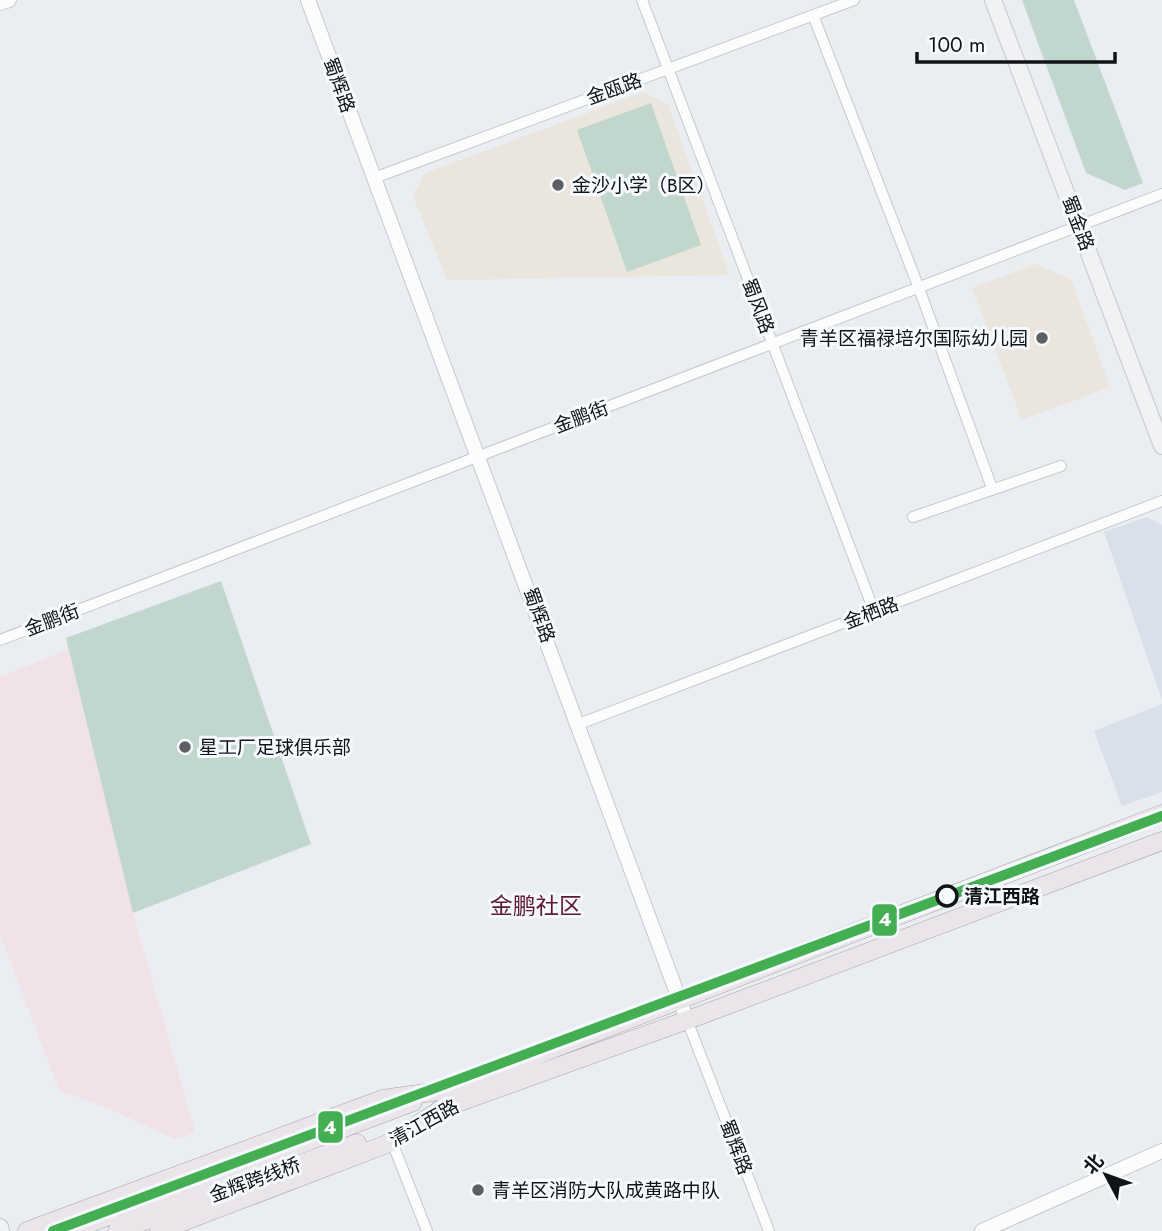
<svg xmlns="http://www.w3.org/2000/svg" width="1162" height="1231" font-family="Jost,'Noto Sans SC',sans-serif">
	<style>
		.built { fill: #d9e0ea }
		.industrial { fill: #f1e3e5 }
		.education { fill: #ebe6dd }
		.green { fill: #c1d7ce }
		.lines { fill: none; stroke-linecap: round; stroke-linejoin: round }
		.minor-casing { stroke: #c6c9cc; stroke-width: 12 }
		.tertiary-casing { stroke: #c6c9cc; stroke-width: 16 }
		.secondary-casing { stroke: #c6c9cc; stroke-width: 18 }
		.primary-casing { stroke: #a7a1a8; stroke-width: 19 }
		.minor { stroke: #fcfcfd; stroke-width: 10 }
		.tertiary { stroke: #fcfcfd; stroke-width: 14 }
		.secondary { stroke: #f2f1f3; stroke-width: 16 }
		.primary { stroke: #e9e5e9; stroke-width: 18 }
		.metro-1-casing { stroke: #f6faff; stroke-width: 16 }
		.metro-1 { stroke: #44af52; stroke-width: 10 }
		.poi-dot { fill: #5d5f63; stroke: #f6faff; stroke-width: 2.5 }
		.stop-dot { fill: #f6faff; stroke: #111316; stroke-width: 3.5 }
		.labels { text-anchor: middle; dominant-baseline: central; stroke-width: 6; stroke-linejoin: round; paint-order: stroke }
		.street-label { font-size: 19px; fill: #111316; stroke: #f6faff }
		.poi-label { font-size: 19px; fill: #111316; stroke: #f6faff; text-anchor: start }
		.stop-label { font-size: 19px; font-weight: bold; fill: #111316; stroke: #f6faff; text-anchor: start }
		.quarter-label { font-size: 23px; fill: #5c182f; stroke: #f6faff }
		.line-badge { stroke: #f6faff; stroke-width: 2.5 }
		.badge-label { font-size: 19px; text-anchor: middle; font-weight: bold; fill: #fff }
	</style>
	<rect width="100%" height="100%" fill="#eaedf2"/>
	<path class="built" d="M 1147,517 L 1162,525 L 1162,700 L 1104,532 Z
		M 1162,704 L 1162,792 L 1122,806 L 1094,731 Z"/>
	<path class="industrial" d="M 69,649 L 133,913 L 195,1132 L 177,1140 L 112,1110 L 59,1090 L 0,934 L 0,677 Z"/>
	<path class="education" d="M 643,92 L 668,104 L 730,275 L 447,280 L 413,196 L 425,173 Z
		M 1036,264 L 1071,279 L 1110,387 L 1022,420 L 972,288 Z"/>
	<path class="green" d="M 1022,0 L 1074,0 L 1143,183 L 1125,190 L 1086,173 Z
		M 651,103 L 701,245 L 627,272 L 577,130 Z
		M 221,581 L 311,844 L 133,913 L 66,638 Z"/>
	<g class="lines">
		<defs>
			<path id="minor" d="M 642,0 L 874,611
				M 813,15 L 917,283 L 992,488
				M 374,178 L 854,0
				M 913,517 L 1061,466
				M 0,640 L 1162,194
				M 579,724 L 1162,501
				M 687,1020 L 769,1231
				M 392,1142 L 427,1231"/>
			<path id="tertiary" d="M 308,0 L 687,1020
				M 0,3 L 9,0
				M 982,1231 L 1162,1151"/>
			<path id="secondary" d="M 993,0 L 1162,446
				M 0,1227 L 1,1231"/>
			<path id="primary" d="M 27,1231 L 383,1099 L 446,1090 L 1162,814
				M 69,1231 L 413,1102
				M 117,1231 L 357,1143
				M 159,1231 L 392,1142 L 443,1108 L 704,1014 L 1162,841"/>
		</defs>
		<use href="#minor" class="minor-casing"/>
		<use href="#tertiary" class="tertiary-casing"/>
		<use href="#secondary" class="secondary-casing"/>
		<use href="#primary" class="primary-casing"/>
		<use href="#minor" class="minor"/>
		<use href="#tertiary" class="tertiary"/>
		<use href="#secondary" class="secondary"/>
		<use href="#primary" class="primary"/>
		<defs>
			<path id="metro-1" d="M 53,1231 L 1162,816"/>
		</defs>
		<use href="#metro-1" class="metro-1-casing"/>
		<use href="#metro-1" class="metro-1"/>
	</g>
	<g class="poi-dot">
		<circle cx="558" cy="185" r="7"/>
		<circle cx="1042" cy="338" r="7"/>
		<circle cx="185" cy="747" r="7"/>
		<circle cx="478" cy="1190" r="7"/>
	</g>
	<circle class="stop-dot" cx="947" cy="896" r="10"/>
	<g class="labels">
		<g class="street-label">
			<text transform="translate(339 85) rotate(70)">蜀辉路</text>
			<text transform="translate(614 89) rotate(-20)">金瓯路</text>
			<text transform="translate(1078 223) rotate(69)">蜀金路</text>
			<text transform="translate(758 306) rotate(69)">蜀风路</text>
			<text transform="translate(581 417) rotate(-21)">金鹏街</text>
			<text transform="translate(871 613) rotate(-21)">金栖路</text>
			<text transform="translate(539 615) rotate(70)">蜀辉路</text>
			<text transform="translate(52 620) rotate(-21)">金鹏街</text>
			<text transform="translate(424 1123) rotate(-29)">清江西路</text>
			<text transform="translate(736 1147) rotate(69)">蜀辉路</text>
			<text transform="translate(255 1180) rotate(-20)">金辉跨线桥</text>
		</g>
		<g class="poi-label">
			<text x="572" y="185">金沙小学（B区）</text>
			<text x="1028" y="338" text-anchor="end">青羊区福禄培尔国际幼儿园</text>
			<text x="199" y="747">星工厂足球俱乐部</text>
			<text x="492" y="1190">青羊区消防大队成黄路中队</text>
		</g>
		<g class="stop-label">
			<text x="964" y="896">清江西路</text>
		</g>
		<g class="quarter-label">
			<text x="536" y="906">金鹏社区</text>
		</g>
	</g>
	<g class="line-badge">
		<rect x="871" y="903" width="27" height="34" rx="7" fill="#44af52"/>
		<rect x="317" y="1110" width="27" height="34" rx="7" fill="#44af52"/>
	</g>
	<g class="badge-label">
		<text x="885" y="926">4</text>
		<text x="330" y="1134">4</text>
	</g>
	<g transform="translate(1106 1175) rotate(311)" stroke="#f6faff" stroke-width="5" paint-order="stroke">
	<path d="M0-5L12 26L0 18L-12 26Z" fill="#111316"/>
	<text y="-10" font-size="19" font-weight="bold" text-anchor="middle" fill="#111316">北</text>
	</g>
	<path d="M917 52v10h198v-10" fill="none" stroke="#111316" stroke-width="3.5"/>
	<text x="928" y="52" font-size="21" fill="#111316" stroke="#f6faff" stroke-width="5" paint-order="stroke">100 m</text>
</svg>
